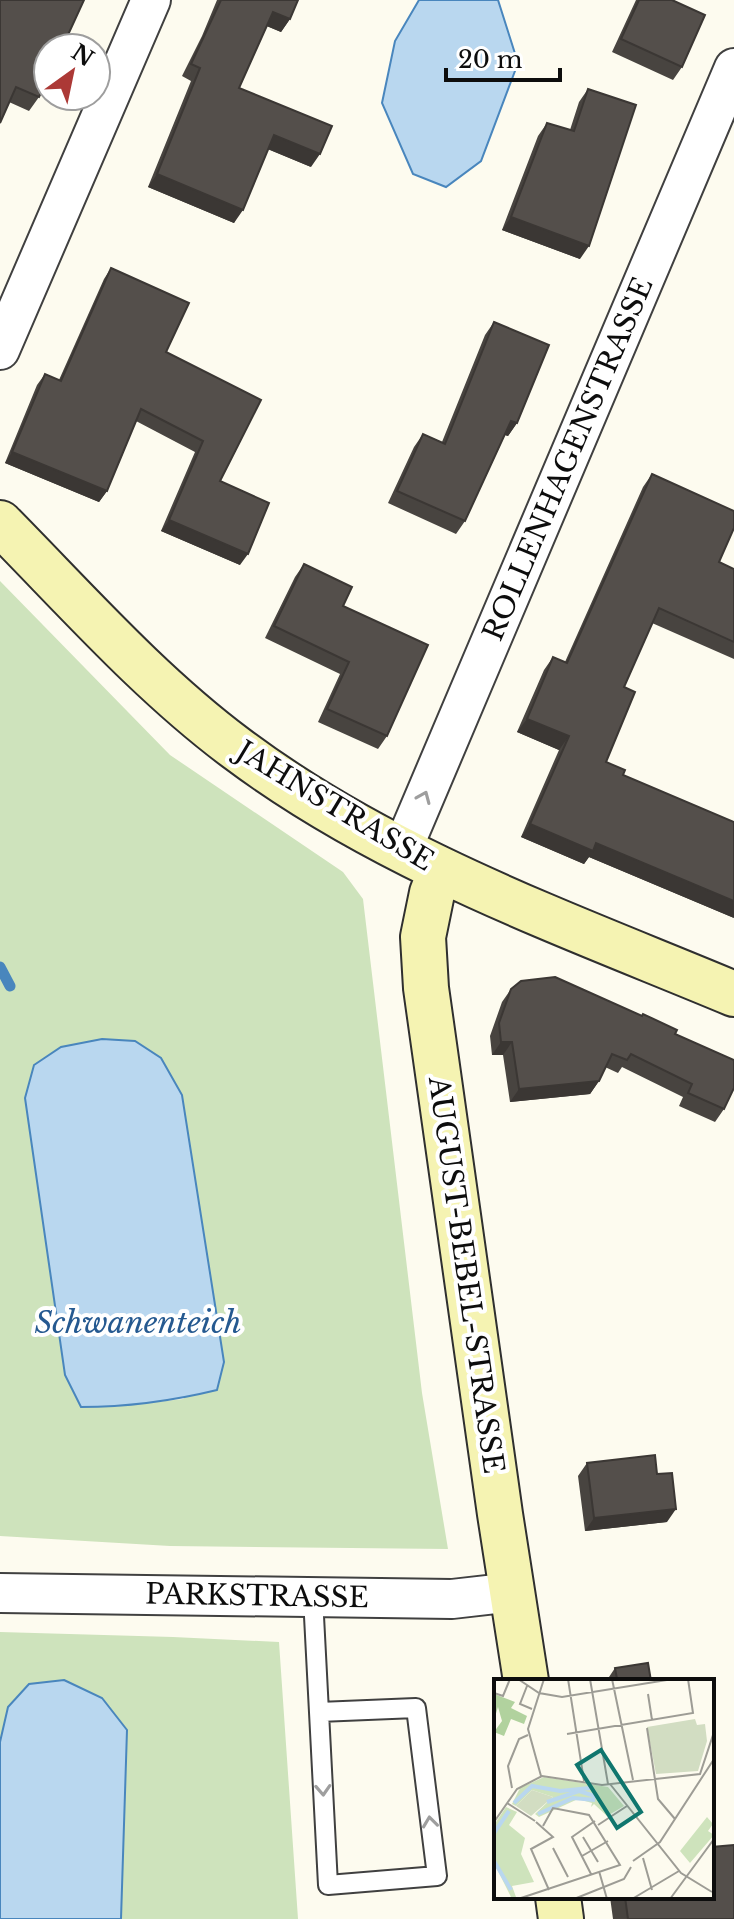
<svg xmlns="http://www.w3.org/2000/svg" width="734" height="1919" font-family="'Libre Baskerville',serif">
	<style>
		.green { fill: #cee3bc; fill-rule: evenodd }
		.water { fill: #b9d7ef; stroke: #4986bd; stroke-width: 2 }
		.lines { fill: none; stroke-linecap: round; stroke-linejoin: round }
		.stream { stroke: #4986bd; stroke-width: 11 }
		.service-casing { stroke: #404040; stroke-width: 22 }
		.minor-casing { stroke: #404040; stroke-width: 42 }
		.secondary-casing { stroke: #2f2f2f; stroke-width: 48 }
		.service { stroke: #fff; stroke-width: 18 }
		.minor { stroke: #fff; stroke-width: 38 }
		.secondary { stroke: #f5f3b2; stroke-width: 44 }
		.wall { fill: #484440 }
		.shaded-wall { fill: #3b3734 }
		.building { fill: #544f4b; stroke: #3b3734; stroke-width: 2 }
		.oneway { stroke: #9e9e9e }
		.labels { text-anchor: middle; dominant-baseline: central; stroke-width: 8; stroke-linejoin: round; paint-order: stroke }
		.street-label { font-size: 28px; fill: #0d0d0d; stroke: #fff }
		.water-label { font-size: 30px; font-style: italic; fill: #255990; stroke: #fff }
		.inset-river { fill: none; stroke: #b9d7ef; stroke-width: 4 }
		.inset-road { fill: none; stroke: #9d9c95; stroke-width: 2 }
		.view { fill: #0f766e; fill-opacity: 0.15; stroke: #0f766e; stroke-width: 4 }
		.inset-edge { fill: none; stroke: #0d0d0d; stroke-width: 4 }
	</style>
	<rect width="100%" height="100%" fill="#fdfbef"/>
	<path class="green" d="M 0,581 L 170,755 L 343,872 L 363,899 L 422,1393 L 448,1549 L 170,1546 L 0,1536 ZM 161,1058 L 182,1095 L 224,1362 L 183,1399 L 111,1407 L 81,1407 L 65,1375 Z
		M 0,1632 L 173,1637 L 279,1642 L 298,1919 L 121,1919 L 127,1730 L 8,1707 L 0,1742 Z"/>
	<path class="water" d="M 419,0 L 498,0 L 518,63 L 481,161 L 446,187 L 413,174 L 382,103 L 395,41 Z
		M 102,1039 L 135,1041 L 161,1058 L 182,1095 L 224,1362 L 217,1390 C 172,1401 127,1407 81,1407 L 65,1375 L 25,1098 L 34,1065 L 61,1047 Z
		M 64,1680 L 102,1698 L 127,1730 L 121,1919 L 0,1919 L 0,1742 L 8,1707 L 29,1684 Z"/>
	<g class="lines">
		<path class="stream" d="M 0,967 L 10,986"/>
		<defs>
			<path id="service" d="M 313,1597 L 328,1885 L 437,1876 L 416,1708 L 319,1712"/>
			<path id="minor" d="M 0,350 L 151,0
				M 402,850 L 734,68
				M 0,1593 L 452,1599 L 513,1592"/>
			<path id="secondary" d="M 0,523 C 76,600 149,683 236,748 C 385,860 564,923 734,994
				M 441,870 L 432,893 L 423,937 L 426,988 L 500,1514 L 526,1681
				M 558,1897 L 561,1919"/>
		</defs>
		<use href="#service" class="service-casing"/>
		<use href="#minor" class="minor-casing"/>
		<use href="#secondary" class="secondary-casing"/>
		<use href="#service" class="service"/>
		<use href="#minor" class="minor"/>
		<use href="#secondary" class="secondary"/>
	</g>
	<path class="wall" d="M 0,0 L 39,97 L 29,111 L 9,102 Z
		M 217,0 L 298,0 L 290,19 L 281,32 L 267,26 L 239,88 L 311,167 L 268,149 L 234,223 L 148,187 L 191,81 L 182,76 L 202,36 Z
		M 636,0 L 639,0 L 682,67 L 673,80 L 612,52 Z
		M 588,89 L 580,259 L 502,230 L 538,136 L 547,123 L 570,130 L 579,102 Z
		M 111,268 L 166,352 L 220,481 L 240,565 L 161,531 L 195,452 L 136,421 L 107,491 L 99,502 L 5,463 L 37,385 L 45,374 L 59,380 L 104,279 Z
		M 494,322 L 517,423 L 508,436 L 505,435 L 465,521 L 456,534 L 388,503 L 414,447 L 423,434 L 442,442 L 485,335 Z
		M 652,474 L 719,562 L 734,569 L 734,659 L 652,623 L 624,687 L 606,762 L 623,775 L 734,918 L 589,857 L 584,864 L 521,837 L 559,750 L 517,732 L 544,670 L 553,657 L 565,662 L 643,487 Z
		M 304,564 L 343,606 L 387,736 L 378,749 L 318,722 L 340,674 L 265,638 L 295,577 Z
		M 511,989 L 675,1034 L 724,1109 L 715,1122 L 679,1106 L 683,1097 L 622,1067 L 618,1073 L 605,1067 L 599,1081 L 590,1094 L 510,1102 L 503,1055 L 492,1055 L 490,1036 L 502,1002 Z
		M 587,1463 L 657,1474 L 667,1522 L 585,1531 L 578,1476 Z
		M 615,1668 L 651,1681 L 607,1680 Z
		M 610,1897 L 712,1897 L 734,1919 L 613,1919 Z"/>
	<path class="shaded-wall" d="M 273,12 L 290,19 L 281,32 L 264,25 Z
		M 274,135 L 320,154 L 311,167 L 265,148 Z
		M 157,174 L 243,210 L 234,223 L 148,187 Z
		M 511,217 L 589,246 L 580,259 L 502,230 Z
		M 511,421 L 517,423 L 508,436 L 502,434 Z
		M 12,452 L 107,491 L 99,502 L 5,463 Z
		M 169,520 L 248,554 L 240,565 L 161,531 Z
		M 527,719 L 569,736 L 559,750 L 517,732 Z
		M 530,824 L 596,843 L 734,901 L 734,918 L 589,857 L 584,864 L 521,837 Z
		M 501,1042 L 512,1042 L 503,1055 L 492,1055 Z
		M 599,1081 L 590,1094 L 510,1102 L 519,1089 Z
		M 676,1509 L 667,1522 L 585,1531 L 594,1518 Z"/>
	<path class="building" d="M 0,0 L 84,0 L 62,48 L 48,48 L 48,78 L 39,97 L 16,87 L 0,123 Z
		M 221,0 L 298,0 L 290,19 L 273,12 L 239,88 L 332,126 L 320,154 L 274,135 L 243,210 L 157,174 L 200,68 L 191,64 Z
		M 639,0 L 672,0 L 705,15 L 682,67 L 621,39 Z
		M 588,89 L 636,105 L 589,246 L 511,217 L 547,123 L 574,131 Z
		M 111,268 L 189,303 L 166,352 L 261,400 L 220,481 L 269,503 L 248,554 L 169,520 L 203,441 L 141,409 L 107,491 L 12,452 L 45,374 L 61,381 Z
		M 494,322 L 549,345 L 517,423 L 511,421 L 465,521 L 397,491 L 423,434 L 445,444 Z
		M 652,474 L 734,511 L 734,528 L 719,562 L 734,569 L 734,642 L 659,608 L 624,687 L 635,692 L 606,762 L 625,770 L 623,775 L 734,822 L 734,901 L 596,843 L 593,851 L 530,824 L 569,736 L 527,719 L 553,657 L 567,663 Z
		M 304,564 L 352,587 L 343,606 L 428,645 L 387,736 L 327,709 L 349,662 L 274,626 Z
		M 555,977 L 642,1016 L 643,1014 L 677,1030 L 675,1034 L 734,1060 L 734,1088 L 724,1109 L 688,1093 L 692,1084 L 631,1054 L 627,1060 L 612,1054 L 599,1081 L 519,1089 L 512,1042 L 501,1042 L 499,1023 L 511,989 L 521,981 Z
		M 655,1455 L 657,1474 L 672,1473 L 676,1509 L 594,1518 L 587,1463 Z
		M 648,1663 L 651,1681 L 602,1681 L 617,1679 L 615,1668 Z
		M 734,1845 L 734,1919 L 628,1919 L 625,1897 L 712,1897 L 712,1847 Z"/>
	<defs><path id="oneway-chevron" d="M-2-3.5L2.5 0L-2 3.5" fill="none" stroke-width="1.6" stroke-linecap="round" stroke-linejoin="round" transform="scale(2)"/></defs>
	<g class="oneway">
		<use href="#oneway-chevron" transform="translate(424 797) rotate(-67)"/>
		<use href="#oneway-chevron" transform="translate(323 1790) rotate(87)"/>
		<use href="#oneway-chevron" transform="translate(430 1822) rotate(-97)"/>
	</g>
	<g class="labels">
		<g class="street-label">
			<text transform="translate(568 459) rotate(-67)">ROLLENHAGENSTRASSE</text>
			<text transform="translate(335 806) rotate(31)">JAHNSTRASSE</text>
			<text transform="translate(466 1275) rotate(82)">AUGUST-BEBEL-STRASSE</text>
			<text transform="translate(257 1596) rotate(1)">PARKSTRASSE</text>
		</g>
		<g class="water-label">
			<text x="138" y="1322">Schwanenteich</text>
		</g>
	</g>
	<g transform="translate(494 1679)">
		<rect width="220" height="220" fill="#fdfbef"/>
		<path d="M 50,98 L 114,108 L 130,127 L 113,137 L 100,125 L 97,128 L 98,124 L 84,120 L 45,138 L 41,135 L 59,118 L 38,111 L 22,127 L 18,125 L 26,109 ZM 12,128 L 23,133 L 15,146 L 31,159 L 27,175 L 40,203 L 18,207 L 22,218 L 18,220 L 0,184 L 0,146 ZM 213,138 L 219,145 L 214,152 L 220,156 L 196,184 L 186,172 Z" fill="#cee3bc"/>
		<path d="M 0,15 L 21,23 L 17,29 L 33,37 L 30,45 L 17,40 L 10,57 L 0,53 L 8,42 L 4,28 L 0,41 Z" fill="#b1d29e"/>
		<path d="M 201,40 L 203,46 L 211,45 L 213,62 L 204,92 L 162,95 L 153,48 ZM 38,111 L 59,118 L 37,137 L 22,127 Z" fill="#d2ddc2"/>
		<path class="inset-river" d="M 53,123 L 85,112 L 104,118M 20,124 L 38,107 L 66,112 L 96,109M 44,135 L 79,119 L 101,121M 0,154 L 15,132M 0,182 L 17,211"/>
		<path class="inset-road" d="M 24,0 L 45,14 L 68,18 L 179,0M 74,0 L 90,102M 96,0 L 114,105M 118,0 L 139,101M 33,7 L 26,25 L 38,30M 0,14 L 9,17 L 16,0M 154,15 L 158,41M 153,49 L 164,120 L 181,140M 73,55 L 199,34 L 194,0M 47,97 L 34,50 L 50,0M 116,105 L 187,194 L 218,213M 18,109 L 14,87 L 25,60 L 34,56M 13,124 L 41,142M 0,143 L 23,110 L 48,97 L 108,106 L 206,95 L 220,53M 42,143 L 59,158 L 37,170 L 55,211M 104,146 L 133,127M 89,158 L 104,183M 59,169 L 74,198M 88,177 L 114,162M 149,179 L 158,211M 139,182 L 166,163 L 220,80M 105,192 L 113,220M 97,195 L 78,158 L 101,142M 24,220 L 126,186 L 95,136 L 59,129 L 49,147M 80,220 L 130,200 L 137,188M 138,220 L 185,192M 176,220 L 220,160"/>
		<path class="view" d="M 107,71 L 147,133 L 123,149 L 83,86 Z"/>
		<rect width="220" height="220" class="inset-edge"/>
	</g>
	<g transform="translate(72 72) rotate(33)"><circle r="38" fill="#ffffff" stroke="#9e9e9e" stroke-width="2"/>
	<path d="M0-6L14 30L0 20L-14 30Z" fill="#ac3936"/>
	<text y="-12" font-size="22" font-weight="bold" text-anchor="middle" fill="#0d0d0d">N</text>
	</g>
	<path d="M446 68v12h114v-12" fill="none" stroke="#0d0d0d" stroke-width="4"/>
	<text x="458" y="68" font-size="24" fill="#0d0d0d" stroke="#ffffff" stroke-width="6" paint-order="stroke">20 m</text>
</svg>
